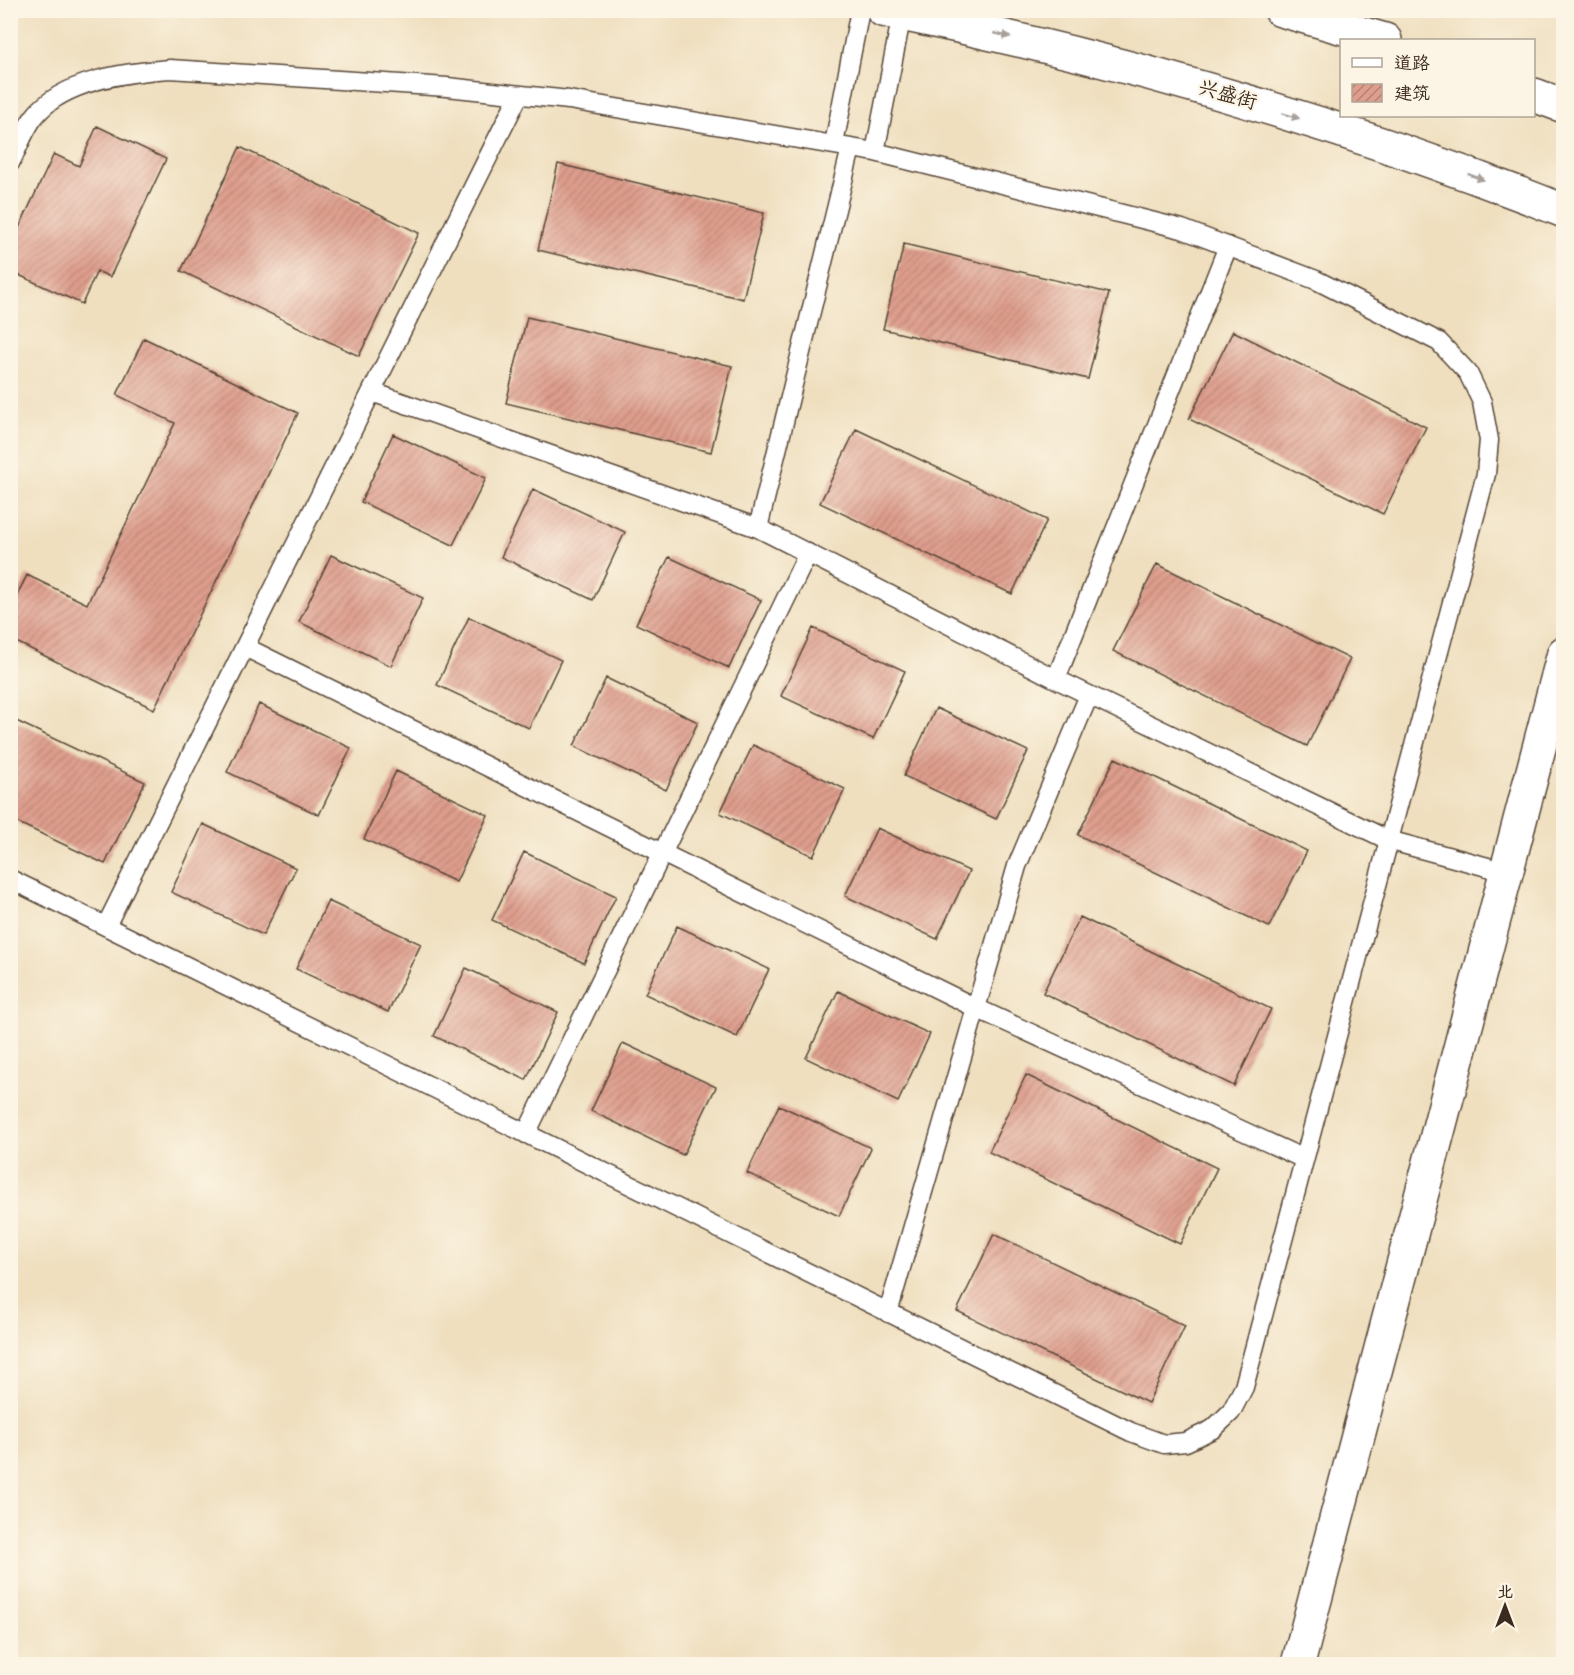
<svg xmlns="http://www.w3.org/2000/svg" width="1574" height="1675" font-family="Dekko,'LXGW WenKai TC',sans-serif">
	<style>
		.building { fill: url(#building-hatch) }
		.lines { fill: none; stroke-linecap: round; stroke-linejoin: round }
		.service-casing { stroke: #564536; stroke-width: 21 }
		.secondary-casing { stroke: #564536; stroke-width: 36 }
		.service { stroke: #fff; stroke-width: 18 }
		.secondary { stroke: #fff; stroke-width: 33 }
		.oneway { fill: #a79f9a }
		.labels { text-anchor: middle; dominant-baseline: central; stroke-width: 4.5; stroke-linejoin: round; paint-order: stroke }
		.street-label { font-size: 20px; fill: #3b2a1e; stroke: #fcf5e5 }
	</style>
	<defs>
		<pattern id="building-hatch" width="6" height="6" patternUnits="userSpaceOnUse" patternTransform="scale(1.5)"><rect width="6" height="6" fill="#df9e8d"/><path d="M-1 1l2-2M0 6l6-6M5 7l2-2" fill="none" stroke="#b68173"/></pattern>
	</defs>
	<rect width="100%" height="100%" fill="#fcf5e5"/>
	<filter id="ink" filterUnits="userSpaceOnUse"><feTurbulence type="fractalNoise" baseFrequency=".0167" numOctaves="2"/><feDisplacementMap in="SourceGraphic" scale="12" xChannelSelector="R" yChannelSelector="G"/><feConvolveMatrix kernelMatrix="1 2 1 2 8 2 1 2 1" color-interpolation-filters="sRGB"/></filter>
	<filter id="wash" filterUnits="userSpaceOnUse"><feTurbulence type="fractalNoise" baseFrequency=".008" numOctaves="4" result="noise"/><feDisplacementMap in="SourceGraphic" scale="24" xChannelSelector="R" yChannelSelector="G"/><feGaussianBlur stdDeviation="1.35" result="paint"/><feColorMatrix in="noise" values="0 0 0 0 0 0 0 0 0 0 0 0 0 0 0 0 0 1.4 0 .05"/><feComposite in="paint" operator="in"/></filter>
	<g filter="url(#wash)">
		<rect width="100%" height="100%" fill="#efdfbf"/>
		<g id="blocks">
			<path class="building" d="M 97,126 L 166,159 L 110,277 L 97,271 L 82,304 L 10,271 L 10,247 L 54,154 L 79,166 Z
				M 240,147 L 419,233 L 359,356 L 181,271 Z
				M 558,164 L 764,213 L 743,299 L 538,250 Z
				M 904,244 L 1109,293 L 1088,379 L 883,329 Z
				M 527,317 L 732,366 L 711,452 L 506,403 Z
				M 1233,331 L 1426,427 L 1383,514 L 1189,419 Z
				M 144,338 L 298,413 L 154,709 L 10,639 L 10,610 L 27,575 L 87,604 L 175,423 L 117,395 Z
				M 856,429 L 1047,520 L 1012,594 L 820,503 Z
				M 393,434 L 486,478 L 453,545 L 361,502 Z
				M 533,489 L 625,532 L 593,600 L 501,557 Z
				M 331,555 L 423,598 L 391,666 L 299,622 Z
				M 669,557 L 761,600 L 729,668 L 636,624 Z
				M 1157,564 L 1350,659 L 1307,746 L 1113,651 Z
				M 469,617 L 561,660 L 529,728 L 437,685 Z
				M 813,628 L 905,671 L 873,739 L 781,696 Z
				M 606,678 L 698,722 L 666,790 L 574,746 Z
				M 259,704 L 351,748 L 319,815 L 227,772 Z
				M 936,708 L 1028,751 L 996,819 L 904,776 Z
				M 10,718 L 145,782 L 105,864 L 10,819 Z
				M 753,745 L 845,789 L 813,856 L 720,813 Z
				M 1115,758 L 1307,851 L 1269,927 L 1078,835 Z
				M 396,771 L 488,815 L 456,882 L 364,839 Z
				M 203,824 L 296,868 L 263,935 L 171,892 Z
				M 877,828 L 969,871 L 937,939 L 845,896 Z
				M 524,852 L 616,896 L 584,963 L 492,920 Z
				M 328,901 L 421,944 L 388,1012 L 296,969 Z
				M 1080,917 L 1271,1009 L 1234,1086 L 1043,993 Z
				M 677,926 L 769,969 L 737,1037 L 645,994 Z
				M 466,968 L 558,1012 L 526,1080 L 434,1036 Z
				M 838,991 L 930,1034 L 898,1102 L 806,1058 Z
				M 623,1043 L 716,1087 L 683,1155 L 591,1111 Z
				M 1026,1075 L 1217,1168 L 1180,1244 L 989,1152 Z
				M 779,1105 L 871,1148 L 839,1216 L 747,1173 Z
				M 994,1234 L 1185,1326 L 1148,1403 L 957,1311 Z"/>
		</g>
	</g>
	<g filter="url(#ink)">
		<use href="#blocks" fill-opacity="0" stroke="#564536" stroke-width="1.5"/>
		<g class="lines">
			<defs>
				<path id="service" d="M 834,144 L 860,10
					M 875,152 L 902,14
					M 10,163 C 18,148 24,130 34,117 C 62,80 128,72 170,69 L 447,87 L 569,100 L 875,152 L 1182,229 L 1316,280 L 1439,342 L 1468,373 L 1482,402 L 1489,440 L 1486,474 L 1244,1387 L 1231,1412 L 1213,1429 L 1186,1442 L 1164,1444 L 1131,1432 L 10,879
					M 372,392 L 758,528 L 1056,679 L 1388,840 L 1506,872
					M 758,528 L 851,148
					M 245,647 L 976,1008 L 1304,1159
					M 1056,679 L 1228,246
					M 106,926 L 519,95
					M 526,1134 L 808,553
					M 888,1313 L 1017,866 L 1089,695"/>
				<path id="secondary" d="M 883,10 C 1114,57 1344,124 1564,211
					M 1281,10 L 1385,40
					M 1534,95 L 1564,106
					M 1298,1664 L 1564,653"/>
			</defs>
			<use href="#service" class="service-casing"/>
			<use href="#secondary" class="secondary-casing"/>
			<use href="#service" class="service"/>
			<use href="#secondary" class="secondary"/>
		</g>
		<defs><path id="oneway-solid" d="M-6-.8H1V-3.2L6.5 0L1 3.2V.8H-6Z" transform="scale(1.5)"/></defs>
		<g class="oneway">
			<use href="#oneway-solid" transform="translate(1002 35) rotate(13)"/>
			<use href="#oneway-solid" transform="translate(1291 116) rotate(17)"/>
			<use href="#oneway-solid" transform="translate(1476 177) rotate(21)"/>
		</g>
	</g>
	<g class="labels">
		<g class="street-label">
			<text transform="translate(1227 97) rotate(16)">兴盛街</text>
		</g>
	</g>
	<rect width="1574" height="1675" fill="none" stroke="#fcf5e5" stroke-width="36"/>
	<rect x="1340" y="39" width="195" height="78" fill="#fcf5e5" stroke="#afa495" stroke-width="1.5"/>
	<rect x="1352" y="58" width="30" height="9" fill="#ffffff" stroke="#afa495" stroke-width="1.5"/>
	<text x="1394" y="69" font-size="18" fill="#3b2a1e">道路</text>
	<rect x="1352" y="84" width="30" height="18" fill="url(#building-hatch)" stroke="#afa495" stroke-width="1.5"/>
	<text x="1394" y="99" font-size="18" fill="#3b2a1e">建筑</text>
	<g transform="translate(1505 1606)" stroke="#fcf5e5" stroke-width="4.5" paint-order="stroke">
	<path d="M0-4.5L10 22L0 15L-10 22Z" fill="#3b2a1e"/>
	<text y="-9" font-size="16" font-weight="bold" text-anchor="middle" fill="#3b2a1e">北</text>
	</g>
</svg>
